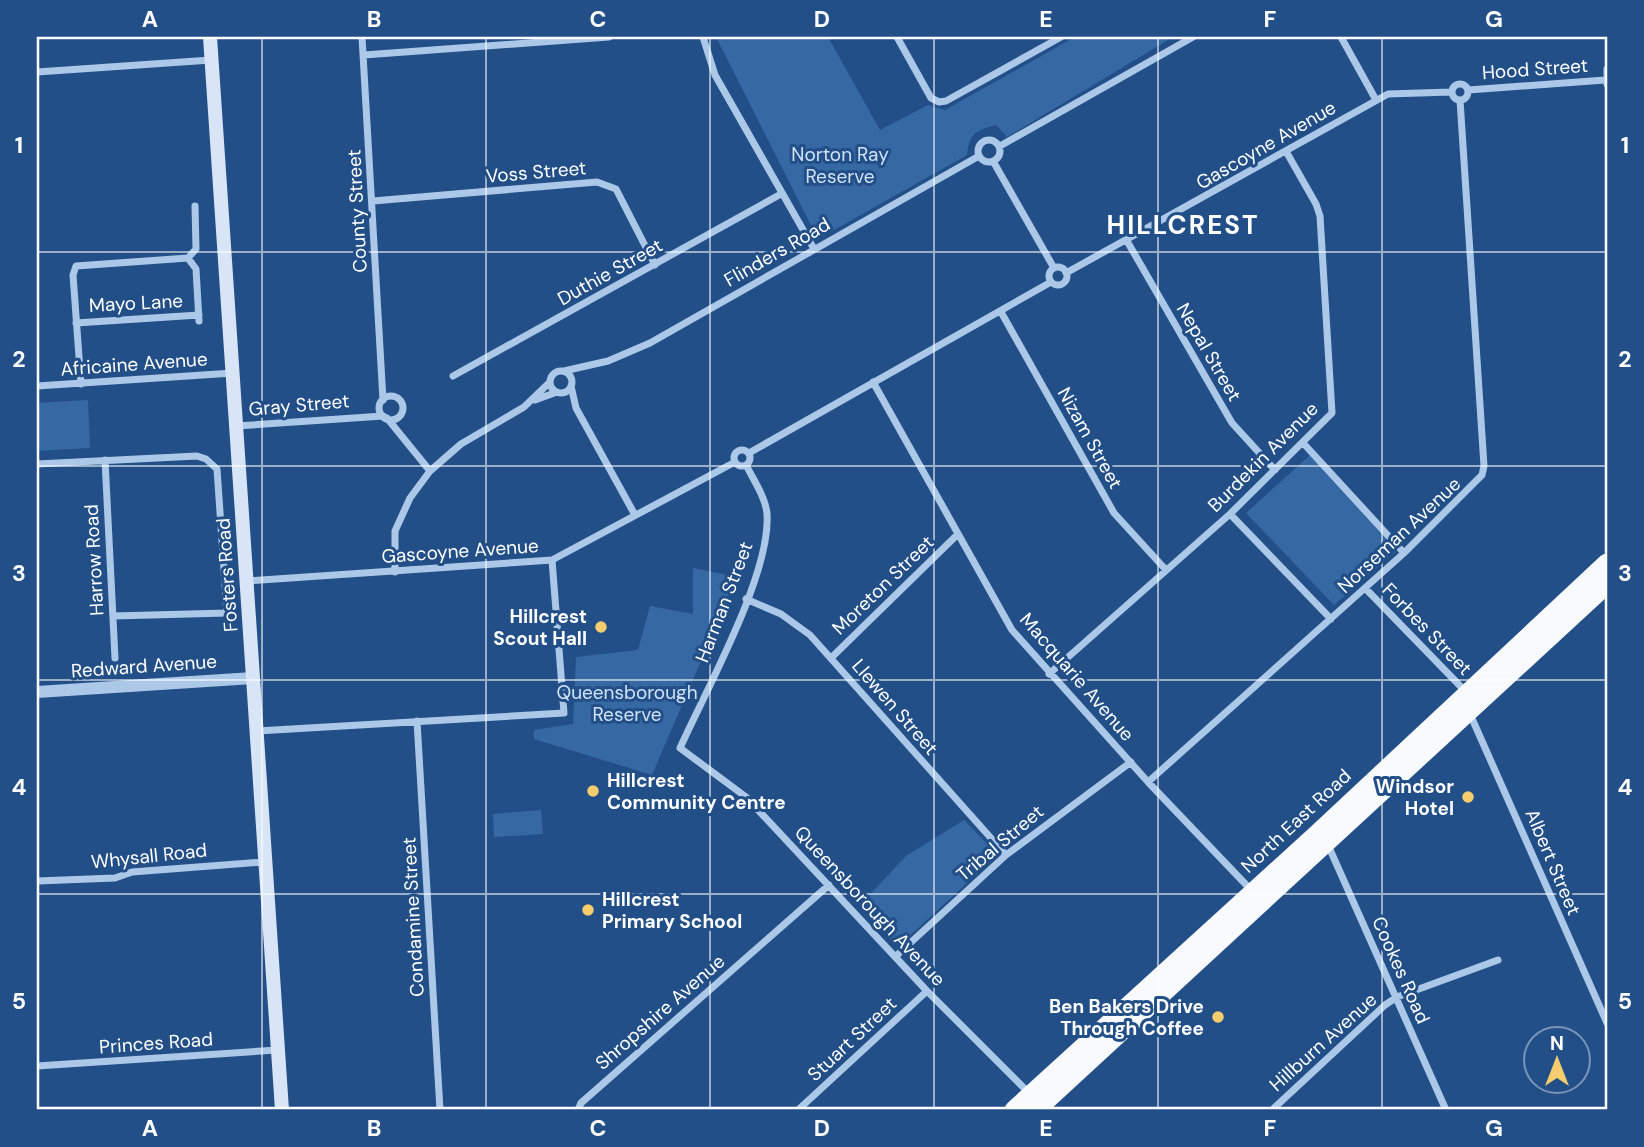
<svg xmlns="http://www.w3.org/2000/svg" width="1644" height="1147" font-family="'DM Sans',sans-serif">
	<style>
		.green { fill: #3669a4 }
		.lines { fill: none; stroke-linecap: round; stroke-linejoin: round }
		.minor { stroke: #acc8e9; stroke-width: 7 }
		.tertiary { stroke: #acc8e9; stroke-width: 12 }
		.secondary { stroke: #d7e5f7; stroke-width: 14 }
		.trunk { stroke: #f8fafe; stroke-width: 19 }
		.grid { fill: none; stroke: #fff; stroke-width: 2; stroke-opacity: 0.55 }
		.poi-dot { fill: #f5cd6f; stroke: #224f87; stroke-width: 2.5 }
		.labels { text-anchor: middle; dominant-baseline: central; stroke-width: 6; stroke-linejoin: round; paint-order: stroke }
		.street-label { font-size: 19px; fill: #fff; stroke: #224f87 }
		.park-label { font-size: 19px; fill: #d1e2f7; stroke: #224f87 }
		.poi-label { font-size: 19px; font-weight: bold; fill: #fff; stroke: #224f87; text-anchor: end }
		.district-label { font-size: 26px; font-weight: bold; letter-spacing: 2px; fill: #fff; stroke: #224f87 }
		.neatline { fill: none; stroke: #fff; stroke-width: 2.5 }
		.grid-label { font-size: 23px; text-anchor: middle; font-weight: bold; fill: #fff }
	</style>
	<rect width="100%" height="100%" fill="#224f87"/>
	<path class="green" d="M 716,37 L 828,37 L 880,130 L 928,105 L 945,110 L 1075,37 L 1173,37 L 1007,137 L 996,125 C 976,130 969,134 967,155 L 818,239 Z
		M 88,400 L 90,448 L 37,451 L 37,403 Z
		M 1310,455 L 1397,550 L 1334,605 L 1246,513 Z
		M 693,568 L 737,577 L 652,775 L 534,739 L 534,730 L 573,724 L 576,657 L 638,650 L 650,606 L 693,614 Z
		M 541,810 L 543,834 L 494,837 L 493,814 Z
		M 964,820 L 993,850 L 993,859 L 903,942 L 893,942 L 859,906 L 906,856 Z"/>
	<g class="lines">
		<path class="minor" d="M 362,37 L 383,400
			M 703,37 L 715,75 L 814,249
			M 897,37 L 931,98 L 939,102 L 946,101 L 1061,37
			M 1341,37 L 1376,100
			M 364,55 L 609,37
			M 37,72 L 211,60
			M1452 92a8 8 0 1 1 16 0a8 8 0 1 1-16 0Z
			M 1607,84 L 1607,69
			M 1468,90 L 1605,80
			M978 151a11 11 0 1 1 22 0a11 11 0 1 1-22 0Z
			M 1000,146 L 1193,37
			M 993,161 L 1054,268
			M 373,201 L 597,182 L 616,189 L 655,265
			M 1127,241 L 1232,423 L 1275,470
			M 188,258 L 196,249 L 195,206
			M1049 276a9 9 0 1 1 18 0a9 9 0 1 1-18 0Z
			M 1066,273 L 1388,94 L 1451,92
			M 1001,312 L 1114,513 L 1166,570
			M 76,323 L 199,315
			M550 382a11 11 0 1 1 22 0a11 11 0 1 1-22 0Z
			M 564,371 L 608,361 L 650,343 L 979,156
			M 453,376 L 781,194
			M 873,382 L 1012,630 L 1148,782 L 1253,892
			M 81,384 L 73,275 L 76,266 L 188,258 L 196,269 L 199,321
			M 37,386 L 233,373
			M 571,386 L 576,408 L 635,515
			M379 408a12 12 0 1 1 24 0a12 12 0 1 1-24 0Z
			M 535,400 L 557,392
			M 387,418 L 430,471
			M 236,426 L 383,416
			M 1304,444 L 1404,553
			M734 458a8 8 0 1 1 16 0a8 8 0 1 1-16 0Z
			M 749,453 L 1051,282
			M 105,460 L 115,658
			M 37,464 L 197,456 L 206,459 L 217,469 L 227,613 L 113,616
			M 746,465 C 753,479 766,498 767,514 C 771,574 706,690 680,748 L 746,797 L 927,991 L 1030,1094
			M 1230,514 L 1331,619
			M 395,572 L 395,531 L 410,498 L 430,471 L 461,444 L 524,407 L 550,382
			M 247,581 L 552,560 L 735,462
			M 1365,588 L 1467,693
			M 746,599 L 781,614 L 810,635 L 1006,855
			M 832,657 L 957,535
			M 1049,674 L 1230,514 L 1332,413 L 1320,216 L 1316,204 L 1287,153
			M 1470,714 L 1607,1023
			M 417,721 L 440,1110
			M 257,731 L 564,713 L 552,560
			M 1148,782 L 1404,553 L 1482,475 L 1484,466 L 1460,100
			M 1328,845 L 1446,1110
			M 37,881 L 115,878 L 132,872 L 264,862
			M 896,956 L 1006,855 L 1131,762
			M 37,1066 L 277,1050
			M 578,1110 L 581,1103 L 829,885
			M 798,1110 L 927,991
			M 1272,1110 L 1385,1005 L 1397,997 L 1498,960"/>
		<path class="tertiary" d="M 37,692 L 253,678"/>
		<path class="secondary" d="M 210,37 L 282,1110"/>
		<path class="trunk" d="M 1014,1110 L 1318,833 L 1607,563
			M 1036,1110 L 1607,584"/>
	</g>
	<path class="grid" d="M 262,37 L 262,1110M 486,37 L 486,1110M 710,37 L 710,1110M 934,37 L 934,1110M 1158,37 L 1158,1110M 1382,37 L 1382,1110M 37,252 L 1607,252M 37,466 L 1607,466M 37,680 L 1607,680M 37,894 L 1607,894"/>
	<g class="poi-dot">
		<circle cx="601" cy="627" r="7"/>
		<circle cx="593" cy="791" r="7"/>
		<circle cx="1468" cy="797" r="7"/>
		<circle cx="588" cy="910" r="7"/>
		<circle cx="1218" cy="1017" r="7"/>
	</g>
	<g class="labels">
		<g class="street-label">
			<text transform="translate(1535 69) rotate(-4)">Hood Street</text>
			<text transform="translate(1266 145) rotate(-30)">Gascoyne Avenue</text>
			<text transform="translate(536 172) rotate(-5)">Voss Street</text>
			<text transform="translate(357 211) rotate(-93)">County Street</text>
			<text transform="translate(777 252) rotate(-30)">Flinders Road</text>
			<text transform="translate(610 272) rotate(-29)">Duthie Street</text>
			<text transform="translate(136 303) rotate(-3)">Mayo Lane</text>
			<text transform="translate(1209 352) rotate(60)">Nepal Street</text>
			<text transform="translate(134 364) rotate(-4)">Africaine Avenue</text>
			<text transform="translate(299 405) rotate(-5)">Gray Street</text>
			<text transform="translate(1090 438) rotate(61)">Nizam Street</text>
			<text transform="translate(1263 457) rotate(-45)">Burdekin Avenue</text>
			<text transform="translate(1399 535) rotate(-43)">Norseman Avenue</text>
			<text transform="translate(460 551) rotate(-4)">Gascoyne Avenue</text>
			<text transform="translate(94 560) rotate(-93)">Harrow Road</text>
			<text transform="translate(227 575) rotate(-94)">Fosters Road</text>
			<text transform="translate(883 585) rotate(-44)">Moreton Street</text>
			<text transform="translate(724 602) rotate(-69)">Harman Street</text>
			<text transform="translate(1427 629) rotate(46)">Forbes Street</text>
			<text transform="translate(144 666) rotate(-4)">Redward Avenue</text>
			<text transform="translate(1077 677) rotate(49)">Macquarie Avenue</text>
			<text transform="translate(895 707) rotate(49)">Llewen Street</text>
			<text transform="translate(1296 821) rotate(-43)">North East Road</text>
			<text transform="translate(1000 843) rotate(-40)">Tribal Street</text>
			<text transform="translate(149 856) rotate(-6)">Whysall Road</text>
			<text transform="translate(1553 862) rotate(67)">Albert Street</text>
			<text transform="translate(870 906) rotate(47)">Queensborough Avenue</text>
			<text transform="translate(413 917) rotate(-93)">Condamine Street</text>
			<text transform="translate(1401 970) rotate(66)">Cookes Road</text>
			<text transform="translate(660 1012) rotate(-41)">Shropshire Avenue</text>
			<text transform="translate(852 1039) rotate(-43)">Stuart Street</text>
			<text transform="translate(1323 1042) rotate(-42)">Hillburn Avenue</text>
			<text transform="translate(156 1043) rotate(-4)">Princes Road</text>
		</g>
		<g class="park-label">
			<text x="840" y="154">Norton Ray<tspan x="840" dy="22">Reserve</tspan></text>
			<text x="627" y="692">Queensborough<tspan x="627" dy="22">Reserve</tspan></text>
		</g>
		<g class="poi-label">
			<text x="587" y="616">Hillcrest<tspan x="587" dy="22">Scout Hall</tspan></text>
			<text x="607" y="780" text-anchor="start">Hillcrest<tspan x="607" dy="22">Community Centre</tspan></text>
			<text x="1454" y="786">Windsor<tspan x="1454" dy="22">Hotel</tspan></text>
			<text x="602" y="899" text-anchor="start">Hillcrest<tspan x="602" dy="22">Primary School</tspan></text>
			<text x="1204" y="1006">Ben Bakers Drive<tspan x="1204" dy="22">Through Coffee</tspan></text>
		</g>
		<g class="district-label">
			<text x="1183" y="225">HILLCREST</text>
		</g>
	</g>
	<rect width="1644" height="1147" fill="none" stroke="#224f87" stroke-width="77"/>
	<g transform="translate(1557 1060)"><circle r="33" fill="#224f87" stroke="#7a95b7" stroke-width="2"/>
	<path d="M0-5L12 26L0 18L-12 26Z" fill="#f5cd6f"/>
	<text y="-10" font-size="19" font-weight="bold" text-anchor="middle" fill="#ffffff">N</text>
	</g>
	<rect x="38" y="38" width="1568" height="1070" class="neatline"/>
	<g class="grid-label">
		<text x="150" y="27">A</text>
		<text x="374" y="27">B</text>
		<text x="598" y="27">C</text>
		<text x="822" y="27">D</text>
		<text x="1046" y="27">E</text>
		<text x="1270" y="27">F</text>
		<text x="1494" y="27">G</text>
		<text x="19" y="153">1</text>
		<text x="1625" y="153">1</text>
		<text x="19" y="367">2</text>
		<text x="1625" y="367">2</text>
		<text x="19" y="581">3</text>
		<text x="1625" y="581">3</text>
		<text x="19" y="795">4</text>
		<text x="1625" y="795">4</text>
		<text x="19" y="1009">5</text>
		<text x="1625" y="1009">5</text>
		<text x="150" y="1136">A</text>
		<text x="374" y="1136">B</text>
		<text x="598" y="1136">C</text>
		<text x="822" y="1136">D</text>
		<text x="1046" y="1136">E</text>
		<text x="1270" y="1136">F</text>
		<text x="1494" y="1136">G</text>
	</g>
</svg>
